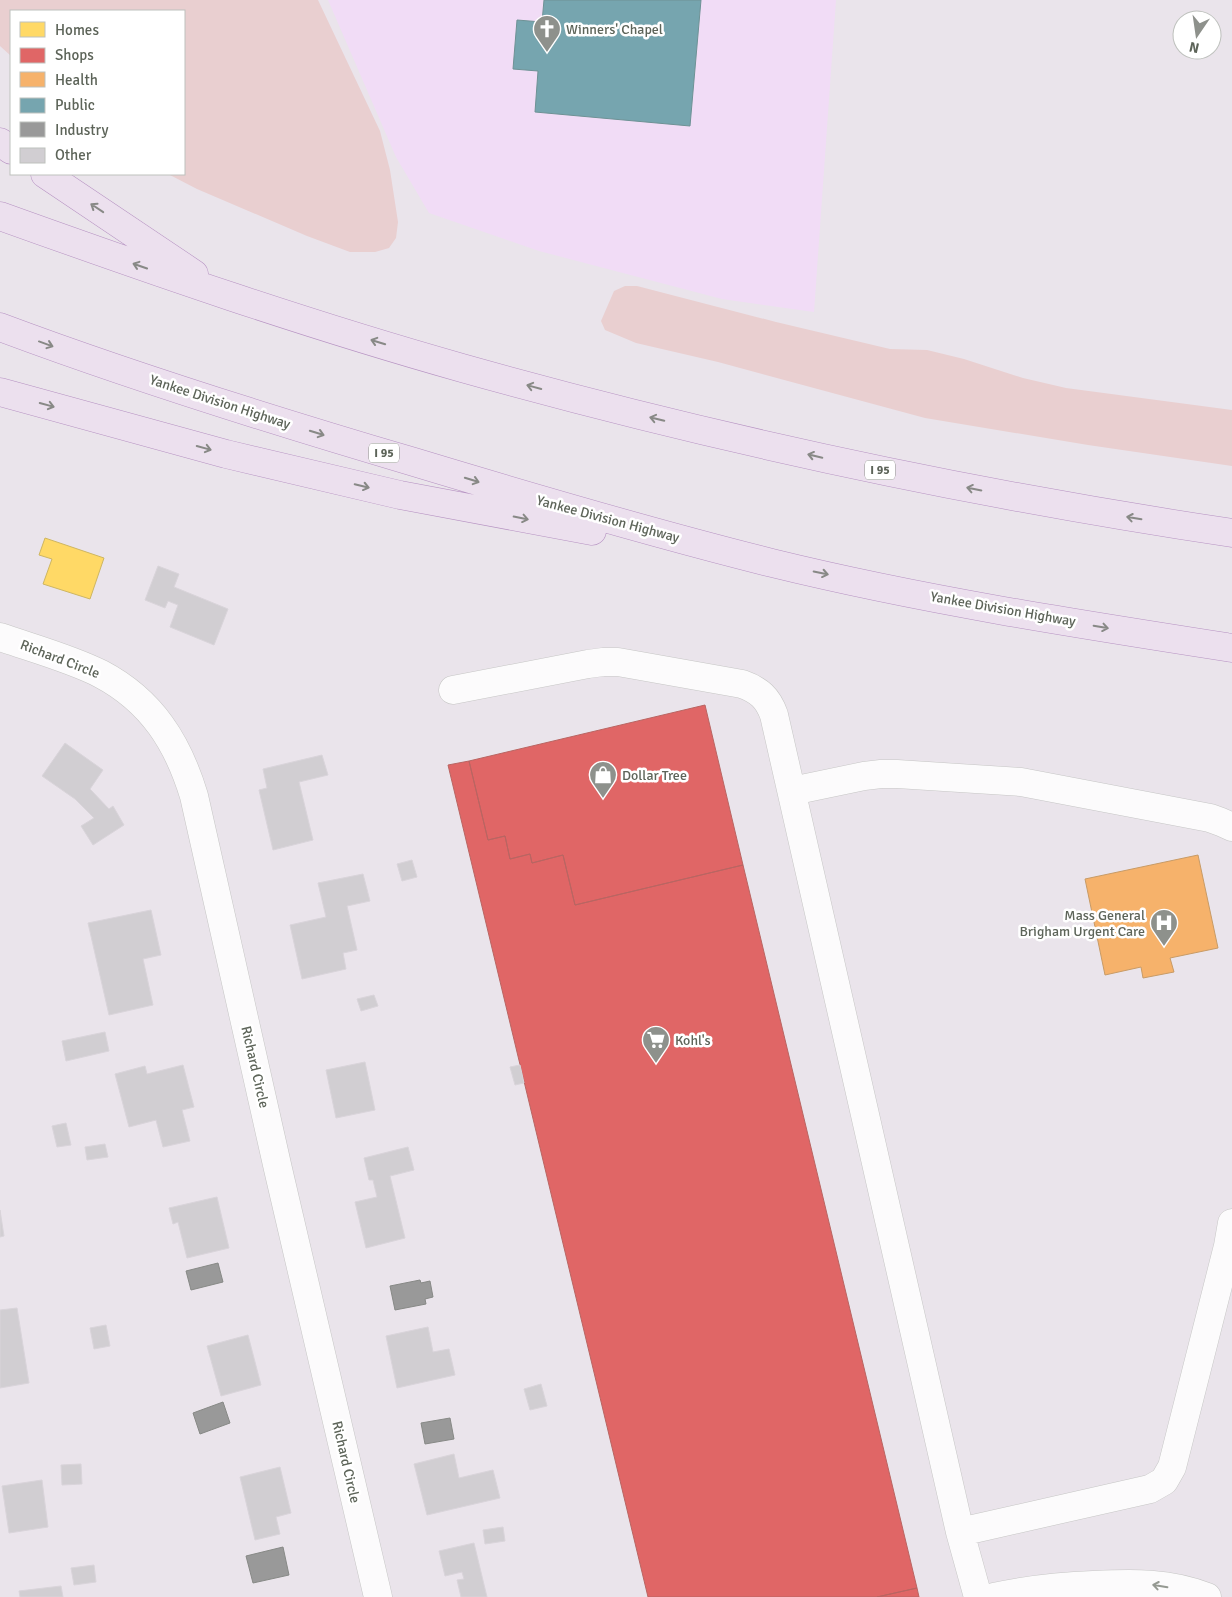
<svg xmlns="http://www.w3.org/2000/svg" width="1232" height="1597" font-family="Signika,sans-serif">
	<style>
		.commercial { fill: #f1dcf6 }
		.green { fill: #e9cfd0 }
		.homes { fill: #ffd966; stroke: #ceb662 }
		.shops { fill: #e06666; stroke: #b96562 }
		.health { fill: #f6b26b; stroke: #c89b66 }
		.public { fill: #76a5af; stroke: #6e9295 }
		.industry { fill: #999; stroke: #878986 }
		.building { fill: #d1ced2; stroke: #d9d4da }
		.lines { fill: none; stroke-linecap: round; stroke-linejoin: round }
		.minor-casing { stroke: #c6c6c5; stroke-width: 29 }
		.highway-casing { stroke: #b692c2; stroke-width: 29 }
		.minor { stroke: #fcfbfc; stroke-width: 28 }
		.highway { stroke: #ece0ee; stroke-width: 28 }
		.oneway { stroke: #888986 }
		.oneway2 { stroke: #959992 }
		.labels { text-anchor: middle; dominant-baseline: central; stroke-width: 5; stroke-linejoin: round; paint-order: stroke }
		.shield { fill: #fff; stroke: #8e928b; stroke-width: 1 }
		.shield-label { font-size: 12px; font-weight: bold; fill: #5d6459 }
		.poi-label { font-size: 14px; fill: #5d6459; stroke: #fff; text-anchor: start }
		.street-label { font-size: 14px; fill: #5d6459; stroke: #fff }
	</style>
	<rect width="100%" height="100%" fill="#eae4eb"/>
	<path class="commercial" d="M 328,0 L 836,0 L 814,312 L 722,299 L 539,251 L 429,213 L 396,157 Z"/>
	<path class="green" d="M 0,0 L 318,0 L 380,131 L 390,170 L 398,222 L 396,238 L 389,248 L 375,252 L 350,252 L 307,236 L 197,189 L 168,174 L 184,174 L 184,11 L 11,11 L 11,56 L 0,46 Z
		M 625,286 L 637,286 L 776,322 L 890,349 L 927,350 L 964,359 L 1023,378 L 1066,388 L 1232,410 L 1232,466 L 1088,445 L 925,418 L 718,362 L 636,343 L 605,330 L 601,321 L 614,291 Z"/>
	<path class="homes" d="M 45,538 L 104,558 L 90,599 L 43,584 L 52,559 L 39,555 Z"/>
	<path class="shops" d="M 705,705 L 743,865 L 575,905 L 563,855 L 532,863 L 530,854 L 510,859 L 505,836 L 488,840 L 469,761 Z
		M 469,761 L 488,840 L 505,836 L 510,859 L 530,854 L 532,863 L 563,855 L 575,905 L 743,865 L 917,1588 L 877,1597 L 648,1597 L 448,765 Z
		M 917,1588 L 919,1597 L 877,1597 Z"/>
	<path class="health" d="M 1198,855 L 1218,948 L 1170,958 L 1174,972 L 1143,978 L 1141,967 L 1105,975 L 1085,879 Z"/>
	<path class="public" d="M 544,0 L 701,0 L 690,126 L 535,112 L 538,71 L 513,69 L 517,20 L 542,22 Z"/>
	<path class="industry" d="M 218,1263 L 223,1282 L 191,1290 L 186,1271 Z
		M 420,1280 L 421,1283 L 430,1281 L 433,1297 L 425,1299 L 426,1304 L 395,1310 L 390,1286 Z
		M 223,1402 L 230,1423 L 200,1434 L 193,1413 Z
		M 450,1418 L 454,1439 L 425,1444 L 421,1423 Z
		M 283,1547 L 289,1575 L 253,1583 L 246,1556 Z"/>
	<path class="building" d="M 158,566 L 179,574 L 174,587 L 228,609 L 214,645 L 170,627 L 178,605 L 168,601 L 165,608 L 145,600 Z
		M 65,743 L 103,770 L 90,789 L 109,809 L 113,806 L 124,825 L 93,845 L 81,826 L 94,818 L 75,799 L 42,776 Z
		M 322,755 L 328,775 L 299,782 L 313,840 L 273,850 L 259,790 L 267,788 L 263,769 Z
		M 412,860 L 417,877 L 402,881 L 397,864 Z
		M 363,874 L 370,901 L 347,906 L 357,950 L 343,953 L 346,969 L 302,979 L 290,925 L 326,917 L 318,883 Z
		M 151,910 L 161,955 L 143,959 L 153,1005 L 109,1015 L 88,923 Z
		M 374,995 L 378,1006 L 361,1011 L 357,999 Z
		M 105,1032 L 109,1051 L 66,1061 L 62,1041 Z
		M 365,1062 L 375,1110 L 336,1118 L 326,1070 Z
		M 183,1065 L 194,1107 L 182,1110 L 190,1141 L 163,1147 L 156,1120 L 129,1127 L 115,1074 L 145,1066 L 147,1074 Z
		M 520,1065 L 524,1083 L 515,1085 L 510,1067 Z
		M 66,1123 L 71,1145 L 57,1147 L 52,1126 Z
		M 105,1144 L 108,1157 L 87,1160 L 85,1147 Z
		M 408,1147 L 414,1170 L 390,1176 L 405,1238 L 366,1248 L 355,1202 L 377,1197 L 373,1180 L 369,1180 L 364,1158 Z
		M 217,1197 L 229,1248 L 187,1258 L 178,1222 L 173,1224 L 169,1208 Z
		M 0,1210 L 4,1236 L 0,1237 Z
		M 17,1308 L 29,1383 L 0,1388 L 0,1310 Z
		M 106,1325 L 110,1346 L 94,1349 L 90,1328 Z
		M 428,1327 L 433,1352 L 449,1349 L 455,1375 L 397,1388 L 386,1336 Z
		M 248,1335 L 261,1385 L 221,1396 L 207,1346 Z
		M 541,1384 L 547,1406 L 530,1410 L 524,1389 Z
		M 454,1454 L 459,1478 L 493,1470 L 500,1498 L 427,1515 L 414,1464 Z
		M 81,1464 L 82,1484 L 62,1485 L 61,1465 Z
		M 280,1467 L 291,1513 L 276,1517 L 280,1534 L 255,1540 L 240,1477 Z
		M 42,1480 L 48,1527 L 9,1533 L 2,1486 Z
		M 503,1527 L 505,1541 L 485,1544 L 483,1530 Z
		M 474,1543 L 487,1597 L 461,1597 L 457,1580 L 464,1579 L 462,1572 L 445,1576 L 439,1551 Z
		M 94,1565 L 96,1582 L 74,1585 L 71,1568 Z
		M 61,1586 L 63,1597 L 20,1597 L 19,1591 Z"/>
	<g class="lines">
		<defs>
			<path id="minor" d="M 0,637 C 32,648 72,659 101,674 C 152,701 178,743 194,796 L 278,1169 L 378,1597
				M 453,690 L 588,664 L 603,662 L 618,662 L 742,684 C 759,690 768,698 774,715 L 960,1532 L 978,1597
				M 792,791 L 864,776 L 881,774 L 897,774 L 1021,782 L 1210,818 L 1221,822 L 1232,827
				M 960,1532 L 1150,1489 L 1164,1481 L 1172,1467 L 1228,1246 L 1232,1223
				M 994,1597 C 1027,1590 1059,1586 1093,1585 C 1132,1583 1170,1582 1207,1597"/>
			<path id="highway" d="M 0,142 L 11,150
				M 45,174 L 194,274
				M 0,216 C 153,271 306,324 462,368 C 715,439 972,494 1232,533
				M 0,327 C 136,378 275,421 414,462 C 533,498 652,533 772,563 C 923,600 1078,624 1232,648
				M 0,392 L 226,454 L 400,495 L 592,531"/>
		</defs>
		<use href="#minor" class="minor-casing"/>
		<use href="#highway" class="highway-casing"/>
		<use href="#minor" class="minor"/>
		<use href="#highway" class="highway"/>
	</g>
	<defs><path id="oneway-shaft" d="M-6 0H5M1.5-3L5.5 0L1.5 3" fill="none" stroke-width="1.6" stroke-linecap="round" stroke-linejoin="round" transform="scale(1.25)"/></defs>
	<g class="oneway">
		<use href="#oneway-shaft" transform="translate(97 208) rotate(-146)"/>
		<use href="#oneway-shaft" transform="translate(140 266) rotate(-161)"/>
		<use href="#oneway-shaft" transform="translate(378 342) rotate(-163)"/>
		<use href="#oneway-shaft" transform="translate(46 344) rotate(20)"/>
		<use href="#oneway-shaft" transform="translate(534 387) rotate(-165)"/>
		<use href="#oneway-shaft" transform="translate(47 405) rotate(15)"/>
		<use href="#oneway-shaft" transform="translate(657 419) rotate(-166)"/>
		<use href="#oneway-shaft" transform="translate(317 433) rotate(17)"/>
		<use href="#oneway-shaft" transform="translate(204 448) rotate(15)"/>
		<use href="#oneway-shaft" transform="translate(815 456) rotate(-167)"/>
		<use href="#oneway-shaft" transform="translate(472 480) rotate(17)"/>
		<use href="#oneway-shaft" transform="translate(362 486) rotate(13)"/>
		<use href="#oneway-shaft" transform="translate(974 489) rotate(-169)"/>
		<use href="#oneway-shaft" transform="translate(521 518) rotate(11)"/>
		<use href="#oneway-shaft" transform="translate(1134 518) rotate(-171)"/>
		<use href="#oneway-shaft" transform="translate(821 573) rotate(12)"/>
		<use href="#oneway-shaft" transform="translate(1101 627) rotate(10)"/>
	</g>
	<use class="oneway2" href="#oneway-shaft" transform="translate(1160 1586) rotate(-171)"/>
	<defs>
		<symbol id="church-pin" viewBox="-11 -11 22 30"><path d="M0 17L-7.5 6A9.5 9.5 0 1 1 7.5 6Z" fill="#8e918c" stroke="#fff"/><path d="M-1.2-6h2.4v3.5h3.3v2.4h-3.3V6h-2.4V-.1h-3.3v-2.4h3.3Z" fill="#fff"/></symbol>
		<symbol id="shop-pin" viewBox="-11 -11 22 30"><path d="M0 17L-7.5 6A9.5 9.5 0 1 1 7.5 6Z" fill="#8e918c" stroke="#fff"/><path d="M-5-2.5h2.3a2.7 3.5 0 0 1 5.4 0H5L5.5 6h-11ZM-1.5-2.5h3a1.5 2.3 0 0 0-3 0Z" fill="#fff"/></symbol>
		<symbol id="hospital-pin" viewBox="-11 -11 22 30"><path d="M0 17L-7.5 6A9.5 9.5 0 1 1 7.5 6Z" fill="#8e918c" stroke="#fff"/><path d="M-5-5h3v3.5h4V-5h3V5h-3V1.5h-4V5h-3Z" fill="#fff"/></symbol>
		<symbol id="supermarket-pin" viewBox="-11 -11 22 30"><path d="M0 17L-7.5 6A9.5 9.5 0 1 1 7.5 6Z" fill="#8e918c" stroke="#fff"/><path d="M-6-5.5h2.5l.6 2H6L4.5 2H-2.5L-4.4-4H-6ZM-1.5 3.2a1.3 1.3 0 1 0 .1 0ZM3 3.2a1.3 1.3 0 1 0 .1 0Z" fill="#fff"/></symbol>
	</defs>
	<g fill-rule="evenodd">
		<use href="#church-pin" x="531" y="13" width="32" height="43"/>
		<use href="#shop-pin" x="587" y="759" width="32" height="43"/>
		<use href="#hospital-pin" x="1148" y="907" width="32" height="43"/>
		<use href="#supermarket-pin" x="640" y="1024" width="32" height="43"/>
	</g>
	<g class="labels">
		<g class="shield">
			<rect x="369" y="443.5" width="30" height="19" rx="4"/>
			<rect x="865" y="460.5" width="30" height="19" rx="4"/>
		</g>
		<g class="shield-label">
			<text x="384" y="453">I 95</text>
			<text x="880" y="470">I 95</text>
		</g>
		<g class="poi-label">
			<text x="566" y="29">Winners' Chapel</text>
			<text x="622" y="775">Dollar Tree</text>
			<text x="1145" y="915" text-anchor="end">Mass General<tspan x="1145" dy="16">Brigham Urgent Care</tspan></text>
			<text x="675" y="1040">Kohl's</text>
		</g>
		<g class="street-label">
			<text transform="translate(220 402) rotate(18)">Yankee Division Highway</text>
			<text transform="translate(608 519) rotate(15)">Yankee Division Highway</text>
			<text transform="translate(1003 609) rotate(10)">Yankee Division Highway</text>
			<text transform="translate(60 659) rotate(21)">Richard Circle</text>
			<text transform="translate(255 1067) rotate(77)">Richard Circle</text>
			<text transform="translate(346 1462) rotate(77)">Richard Circle</text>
		</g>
	</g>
	<rect x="10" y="10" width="175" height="165" fill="#ffffff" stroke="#bec1bd"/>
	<rect x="20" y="22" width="25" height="15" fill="#ffd966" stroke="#bec1bd"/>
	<text x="55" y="35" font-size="15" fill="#5d6459">Homes</text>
	<rect x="20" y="48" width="25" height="15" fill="#e06666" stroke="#bec1bd"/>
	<text x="55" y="60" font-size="15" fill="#5d6459">Shops</text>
	<rect x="20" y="72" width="25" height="15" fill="#f6b26b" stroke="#bec1bd"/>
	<text x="55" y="85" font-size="15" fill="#5d6459">Health</text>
	<rect x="20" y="98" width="25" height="15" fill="#76a5af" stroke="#bec1bd"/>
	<text x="55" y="110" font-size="15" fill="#5d6459">Public</text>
	<rect x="20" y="122" width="25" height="15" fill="#999999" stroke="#bec1bd"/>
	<text x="55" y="135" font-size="15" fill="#5d6459">Industry</text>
	<rect x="20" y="148" width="25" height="15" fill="#d1ced2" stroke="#bec1bd"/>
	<text x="55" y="160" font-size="15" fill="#5d6459">Other</text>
	<g transform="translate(1197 35) rotate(193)"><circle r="24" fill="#ffffff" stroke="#bec1bd"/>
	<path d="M0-4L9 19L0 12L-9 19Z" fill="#8e918c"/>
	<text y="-8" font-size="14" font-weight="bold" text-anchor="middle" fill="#5d6459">N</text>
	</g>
</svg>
